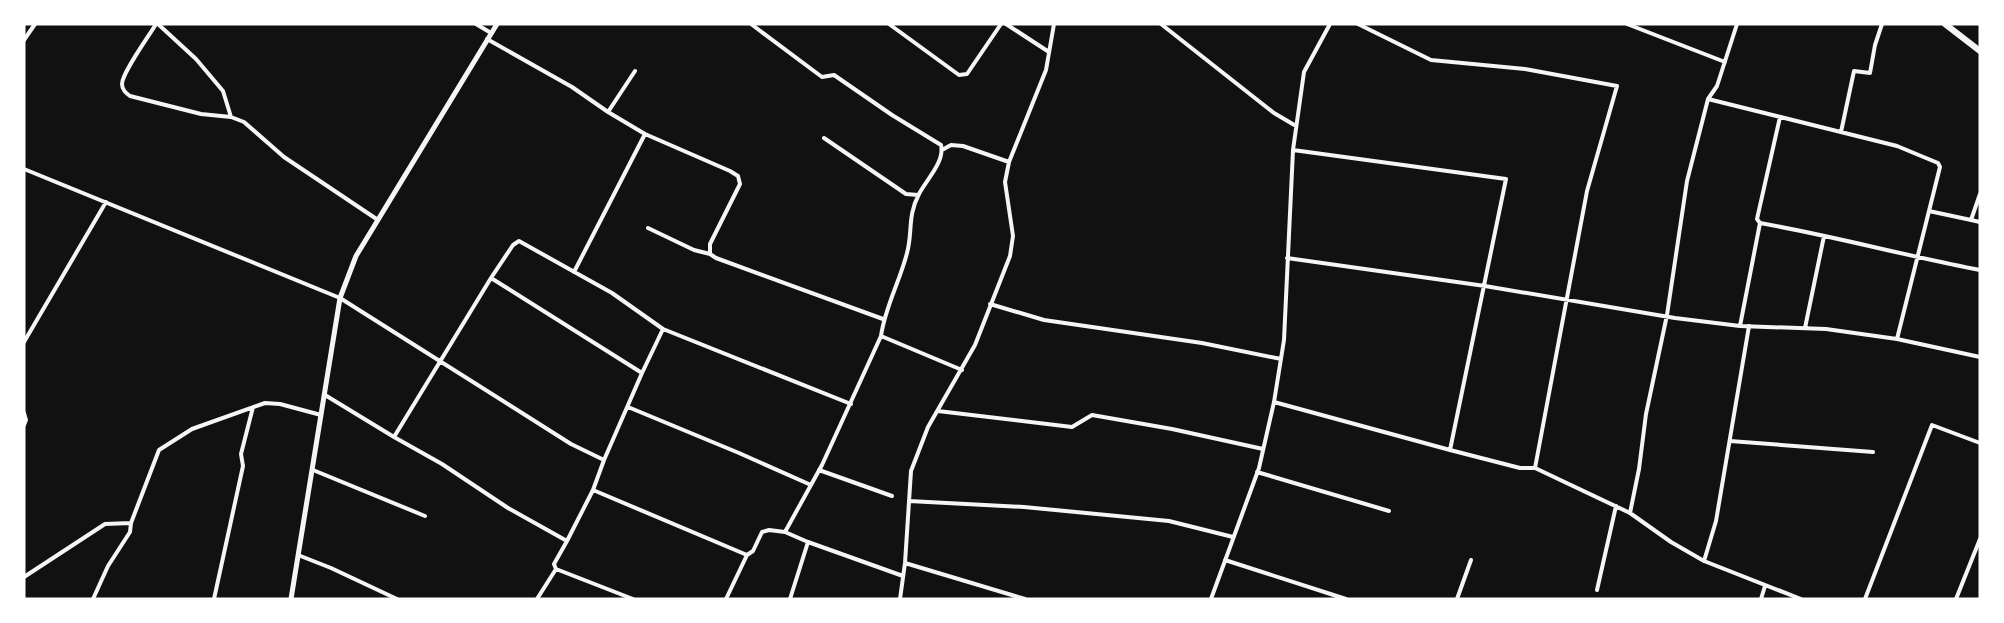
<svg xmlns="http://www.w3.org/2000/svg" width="2004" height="623" font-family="Overpass,sans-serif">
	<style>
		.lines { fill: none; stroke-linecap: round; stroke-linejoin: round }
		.minor { stroke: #f5f5f5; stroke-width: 4 }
		.tertiary { stroke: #f5f5f5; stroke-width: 5 }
		.secondary { stroke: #f5f5f5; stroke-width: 6 }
	</style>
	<rect width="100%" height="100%" fill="#111"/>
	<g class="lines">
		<path class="minor" d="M 156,24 C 149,36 122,73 122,84 C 122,90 126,93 130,96 L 201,114 L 231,117 L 244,122 L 284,157 L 378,220
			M 158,24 L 196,59 L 223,91 L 231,117
			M 476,24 L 491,33
			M 889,24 L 959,75 L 967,74 L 1001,24
			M 1006,24 L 1049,52
			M 1161,24 L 1274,113 L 1296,126
			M 1358,24 L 1431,60 L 1525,69 L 1617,86 L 1587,191 L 1535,468
			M 1627,24 L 1725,62
			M 487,39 L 572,87 L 608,112 L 635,71
			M 24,40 L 35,24
			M 1708,99 L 1897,146 L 1938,163 L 1940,167 L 1897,339
			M 608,112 L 645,134 L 730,171 L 738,176 L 740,184 L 710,244 L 710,254 L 716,258 L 883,319
			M 1841,132 L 1854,71 L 1870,73 L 1875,45 L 1882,24
			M 824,138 L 906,194 L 918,195
			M 942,150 L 951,145 L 963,146 L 1009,162
			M 1293,150 L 1506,179 L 1450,450
			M 24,169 L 340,298 L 571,444 L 604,460 L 642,373
			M 1929,211 L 1971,220 L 1980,194
			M 1971,220 L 1980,222
			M 1760,223 L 1757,219 L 1780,117
			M 648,228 L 694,250 L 710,254
			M 1287,258 L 1485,286 L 1675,318 L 1740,326 L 1826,329 L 1897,339 L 1980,357
			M 574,272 L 645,134
			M 491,278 L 642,373 L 663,329
			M 990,304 L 1044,320 L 1202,343 L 1281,359
			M 1740,326 L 1760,223 C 1834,236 1906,256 1980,270
			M 1805,328 L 1824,236
			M 881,336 L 962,370
			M 24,342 L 106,202
			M 325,395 L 394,437 L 442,464 L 508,508 L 567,541 L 554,564 L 556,569 L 633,599
			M 1274,402 L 1450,450 L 1520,468 L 1535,468 L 1630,513 L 1671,542 L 1704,561 L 1801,599
			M 628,407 L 739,453 L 811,485
			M 938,411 L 1072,427 L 1092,415 L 1172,429 L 1263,449
			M 24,413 L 26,420 L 24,425
			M 394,437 L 491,278 L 513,245 L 519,241 L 612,293 L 663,329 L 851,404
			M 1730,441 L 1873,452
			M 313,470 L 425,516
			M 819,470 L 892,496
			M 1257,472 L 1389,511
			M 593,490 L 747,555
			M 909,501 L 1024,507 L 1169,521 L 1233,537
			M 1630,513 L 1639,469 L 1646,414 L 1667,315 L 1687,181 L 1708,99 L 1717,86 L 1737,24
			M 785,532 L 808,542 L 790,599
			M 567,541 L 593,490 L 604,460
			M 808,542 L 903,576
			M 298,555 L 331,568 L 397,599
			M 1225,560 L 1346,599
			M 1704,561 L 1716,521 L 1749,326
			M 905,563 L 1025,599
			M 24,577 L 105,524 L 131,523 L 159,450 L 192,429 L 265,403 L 280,404 L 321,415
			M 1597,590 L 1616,506
			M 93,599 L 108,566 L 130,532 L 131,523
			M 214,599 L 243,466 L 241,454 L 253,407
			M 537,599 L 556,569
			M 726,599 L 747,555 L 753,551 L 762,532 L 769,530 L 785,532 L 822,465 L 881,336 C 885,307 900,281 907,253 C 913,231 907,217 919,194 C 926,180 945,162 941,145 L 892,115 L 834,75 L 822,77 L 751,24
			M 900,599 L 905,563 L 911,471 L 928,427 L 975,345 L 1010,256 L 1013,236 L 1005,182 L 1009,162 L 1046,70 L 1054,24
			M 1211,599 L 1259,468 L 1274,402 L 1284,340 L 1293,150 L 1304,72 L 1330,24
			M 1457,599 L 1471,560
			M 1761,599 L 1765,586
			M 1865,599 L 1932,425 L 1980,443
			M 1956,599 L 1980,539"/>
		<path class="tertiary" d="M 291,599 L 340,298 L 356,256 L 497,24"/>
		<path class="secondary" d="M 1945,24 L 1980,51"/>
	</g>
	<rect width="2004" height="623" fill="none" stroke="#ffffff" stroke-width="51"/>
</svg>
